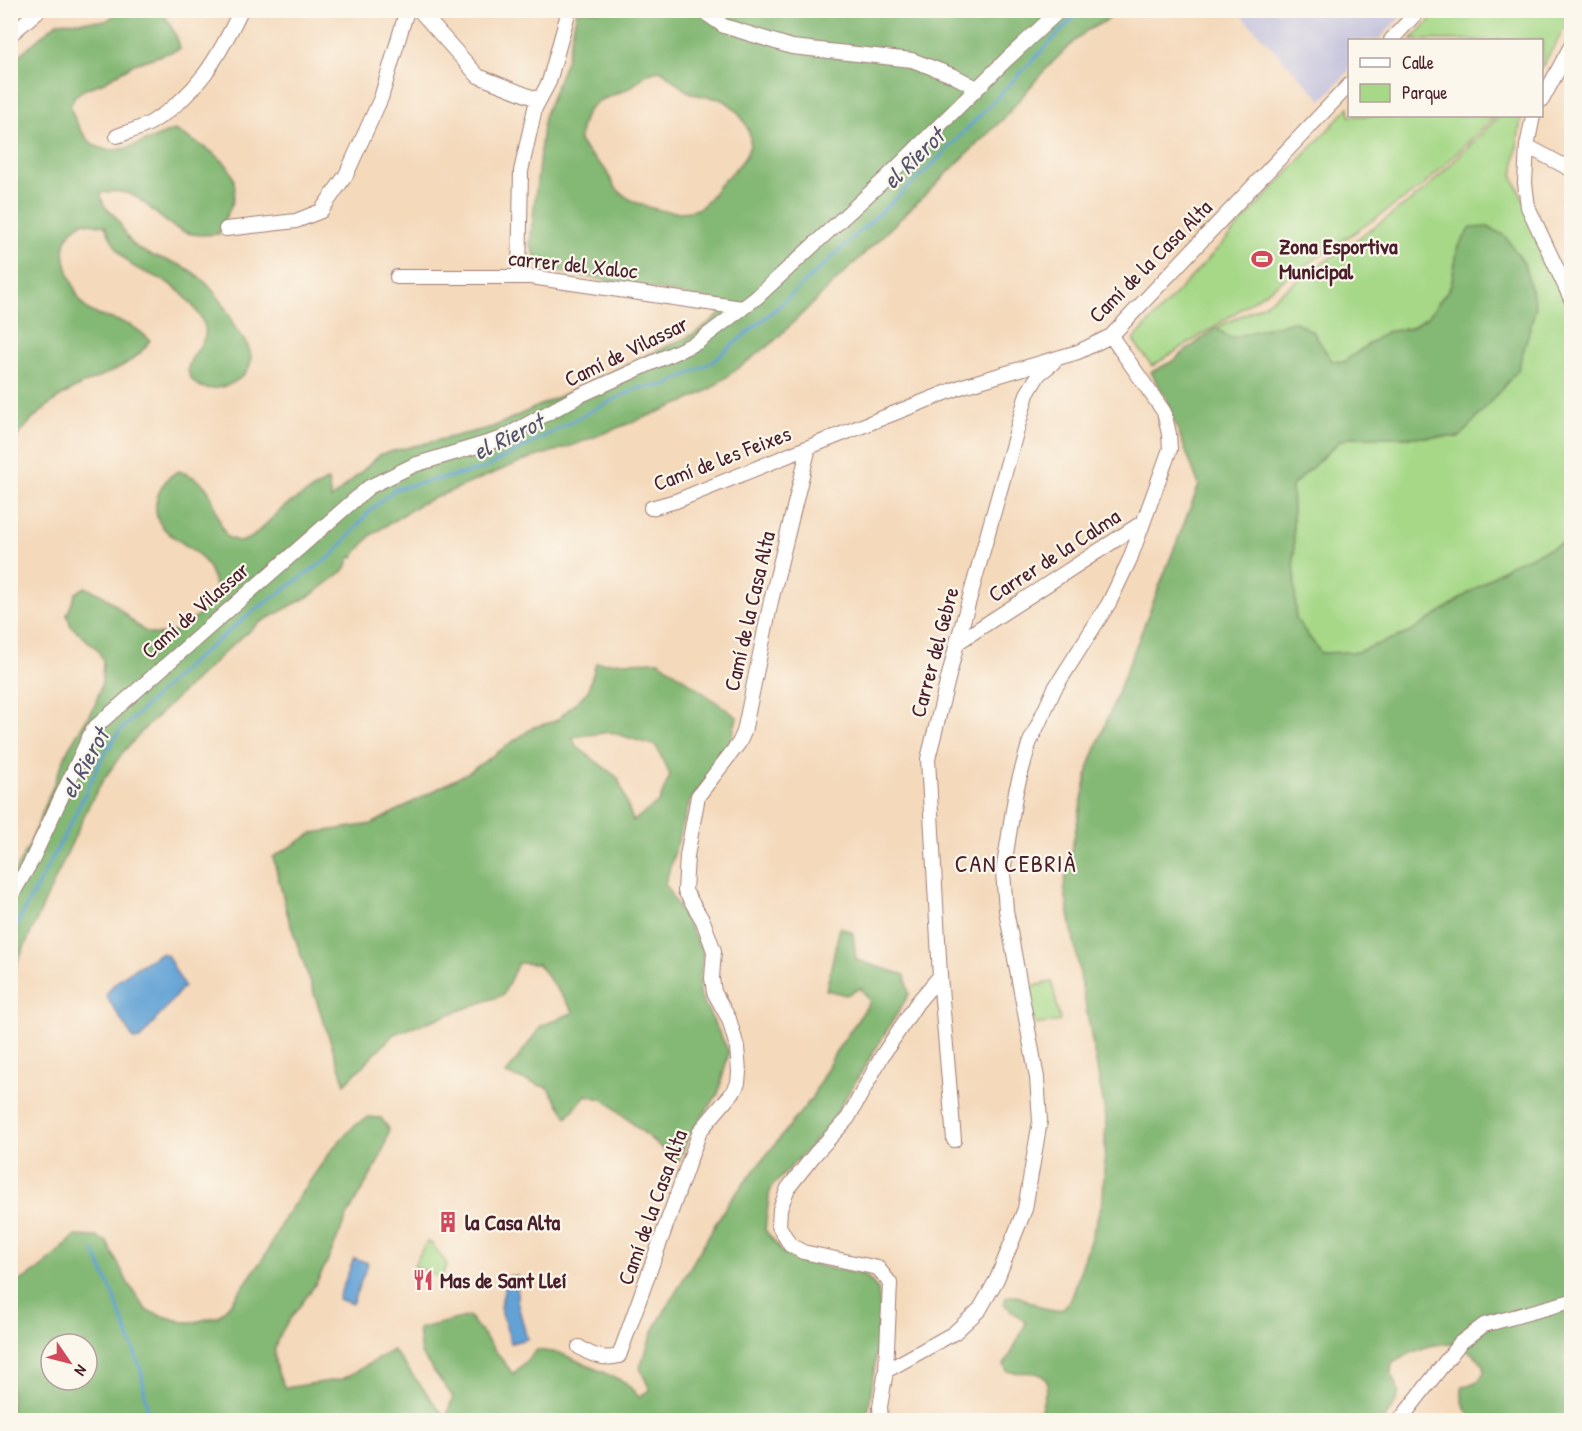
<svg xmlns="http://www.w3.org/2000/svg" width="1582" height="1431" font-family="'Patrick Hand',sans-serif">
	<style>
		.industrial { fill: #c2c1dc }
		.green { fill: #a6d887; stroke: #787c59; stroke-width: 1.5 }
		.forest { fill: #84b874; stroke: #676c50; stroke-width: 1.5; fill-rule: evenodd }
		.water { fill: #62a2d5; stroke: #566080; stroke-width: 1.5 }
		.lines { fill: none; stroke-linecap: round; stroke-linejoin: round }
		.stream { stroke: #62a2d5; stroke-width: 3 }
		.minor-casing { stroke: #9f7c73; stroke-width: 16 }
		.minor { stroke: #fff; stroke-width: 14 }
		.labels { text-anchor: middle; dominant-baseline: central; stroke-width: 4.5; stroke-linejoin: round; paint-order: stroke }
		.poi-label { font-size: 22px; font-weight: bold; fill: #4a1f2b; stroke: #fbf7ec; text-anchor: start }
		.street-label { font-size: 22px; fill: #4a1f2b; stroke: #fbf7ec }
		.water-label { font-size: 24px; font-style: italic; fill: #54536f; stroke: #fbf7ec }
		.neighbourhood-label { font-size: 24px; letter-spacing: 1.5px; fill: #4a1f2b; stroke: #fbf7ec }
	</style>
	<rect width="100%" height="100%" fill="#fbf7ec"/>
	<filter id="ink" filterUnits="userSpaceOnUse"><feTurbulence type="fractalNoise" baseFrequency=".0167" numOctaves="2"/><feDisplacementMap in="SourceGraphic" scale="12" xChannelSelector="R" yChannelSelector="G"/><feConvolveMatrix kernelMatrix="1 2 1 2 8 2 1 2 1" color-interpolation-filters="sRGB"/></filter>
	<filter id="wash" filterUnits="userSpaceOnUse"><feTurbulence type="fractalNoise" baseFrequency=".008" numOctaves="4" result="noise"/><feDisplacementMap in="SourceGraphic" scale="24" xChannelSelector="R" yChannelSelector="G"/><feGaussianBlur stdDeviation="1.35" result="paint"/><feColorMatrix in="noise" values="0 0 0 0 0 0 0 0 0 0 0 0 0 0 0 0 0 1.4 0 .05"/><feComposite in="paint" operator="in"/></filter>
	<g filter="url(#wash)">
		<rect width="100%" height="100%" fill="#f4d9bb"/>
		<path class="industrial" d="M 1237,11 L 1406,11 L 1378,40 L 1350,40 L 1349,71 L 1322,100 Z"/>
		<path class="green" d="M 1439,11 L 1571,10 L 1572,15 L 1542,67 L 1542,40 L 1411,40 Z
			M 1349,107 L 1350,116 L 1495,116 L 1422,187 L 1208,331 L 1152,366 L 1133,340 Z
			M 1499,116 L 1521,117 L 1513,177 L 1571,301 L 1571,542 L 1563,543 L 1510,565 L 1411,632 L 1357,652 L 1321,653 L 1296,620 L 1292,486 L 1340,441 L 1351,437 L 1460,437 L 1458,246 L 1451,286 L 1428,317 L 1411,328 L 1386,332 L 1343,362 L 1332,361 L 1313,332 L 1294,321 L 1230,338 L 1216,328 L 1263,305 L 1394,213 L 1425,190 Z
			M 1052,982 L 1060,1021 L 1035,1025 L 1029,987 Z
			M 428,1242 L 432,1244 L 447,1264 L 441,1278 L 414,1266 L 423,1248 Z"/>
		<path class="forest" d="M 120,11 L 163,11 C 168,25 178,33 180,49 L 134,64 L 104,82 L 83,90 L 74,97 L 70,107 C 94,175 127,146 175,130 C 204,149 246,161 232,204 C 228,216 221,220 219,234 C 204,235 191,236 178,229 C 149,215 141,184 101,193 C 103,211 108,207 117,219 C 123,227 125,238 134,245 C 147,257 165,258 180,265 C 199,274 214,289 225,308 C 229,313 231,318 233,324 C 239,336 252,345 251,360 C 249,382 209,398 194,382 C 173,360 216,346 203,322 C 195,306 179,288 163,280 C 151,274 140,272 130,264 C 118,253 112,241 105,226 L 83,222 C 56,238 63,262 74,287 C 77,294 79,301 85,307 C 95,317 114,318 127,324 C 136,327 143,334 150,340 C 134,367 103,374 77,387 C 50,401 28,421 11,445 L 10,321 C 19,308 18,298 10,285 L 11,62 L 58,22 L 106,21 Z
			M 577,11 L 1118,11 L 1107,20 L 1086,31 L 1068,47 L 1042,73 L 1003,119 L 772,343 L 710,389 L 689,400 L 571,446 L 525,460 L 420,504 L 371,535 L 353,557 L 350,557 L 346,568 L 337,576 L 311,595 L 259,623 L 231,646 L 147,726 L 123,752 L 102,782 L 90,803 L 11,976 L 11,878 L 29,846 L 68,749 L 95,705 L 102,683 L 103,660 L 97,649 L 71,626 L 67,615 L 76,593 L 85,587 C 98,592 110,599 120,609 C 137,626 148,642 175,631 C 195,623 205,608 216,590 C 214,577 209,565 200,556 C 179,537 147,531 158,495 C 163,483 167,477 179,471 C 221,485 209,507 227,537 L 240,542 L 251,538 L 285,506 L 328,480 L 331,499 L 381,454 L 493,427 L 694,334 L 719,315 L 723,302 L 541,268 L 530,245 L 544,117 L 566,61 ZM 660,70 C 671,77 678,86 689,92 C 709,101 722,92 738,113 C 764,144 744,161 722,182 C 714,190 708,205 697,209 C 674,217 633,207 616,188 C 611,182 609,174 604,168 C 595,159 586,152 579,141 C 585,99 595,104 629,88 C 642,81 643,72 660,70 Z
			M 1488,227 L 1505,236 L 1524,263 L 1536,307 L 1518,370 L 1460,437 L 1351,437 L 1340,441 L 1292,486 L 1296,619 L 1321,653 L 1357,652 L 1411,632 L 1510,565 L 1563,543 L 1571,542 L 1571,1420 L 1474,1420 C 1466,1411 1459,1399 1463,1386 C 1507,1378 1472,1343 1445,1344 C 1426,1344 1408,1355 1392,1362 L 1391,1373 L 1399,1392 L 1396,1402 L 1384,1420 L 1038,1420 L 1048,1383 C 1039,1366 1023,1376 1007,1371 L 1004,1365 L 1011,1354 L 1026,1323 L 1004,1304 L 1006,1297 C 1027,1291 1041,1317 1063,1309 L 1072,1297 L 1103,1200 L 1106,1118 L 1064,886 L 1089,766 L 1199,485 L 1165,397 L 1151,372 L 1171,362 L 1216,328 L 1230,338 L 1294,321 L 1313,332 L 1332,361 L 1344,362 L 1386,332 L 1411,328 L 1428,317 L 1451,286 L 1458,246 L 1471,228 Z
			M 659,661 L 737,717 L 729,748 L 690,801 L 665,884 L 703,951 L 699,993 L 729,1052 L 718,1094 L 688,1137 L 678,1162 L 605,1100 L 586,1095 L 567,1117 L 548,1088 L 506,1074 L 541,1026 L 574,1012 L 538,964 L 518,963 L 503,995 L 394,1034 L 345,1084 L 289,920 L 273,857 L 313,833 L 372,824 L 469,772 L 534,727 L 556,721 L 588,691 L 596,663 ZM 610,732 L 656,746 L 670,775 L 659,802 L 633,821 L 618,778 L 576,746 L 572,737 Z
			M 840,927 L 853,933 L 856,960 L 905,975 L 909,994 L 827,1128 L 770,1189 L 765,1230 L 783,1253 L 823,1267 L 865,1275 L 878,1289 L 881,1320 L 867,1420 L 11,1420 L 11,1284 C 37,1276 55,1255 75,1236 L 97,1237 L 107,1242 L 129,1285 L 147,1311 L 183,1322 L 195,1322 L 219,1316 L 235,1298 L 266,1254 L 284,1218 L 333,1148 L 355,1125 L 368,1117 L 381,1118 L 389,1129 C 384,1160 364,1184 350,1211 C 337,1236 329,1263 314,1286 C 303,1304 278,1329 275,1349 C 273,1364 279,1375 285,1388 L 343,1379 L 393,1350 L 446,1418 L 453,1397 L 421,1354 L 418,1329 L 469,1316 L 513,1374 L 537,1350 L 560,1353 L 625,1382 L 639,1397 L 650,1390 L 640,1368 L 653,1331 L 726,1206 L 811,1099 L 835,1053 L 870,1002 L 861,988 L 846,995 L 826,990 ZM 51,1344 L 87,1344 L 87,1380 L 51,1380 Z"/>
		<path class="water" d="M 161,953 L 167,955 L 184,986 L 140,1039 L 134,1040 L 106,996 C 113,978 145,963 161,953 Z
			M 354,1258 L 368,1263 L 352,1304 L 338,1299 Z
			M 508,1276 L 517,1276 L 517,1301 L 527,1339 L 511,1343 L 500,1307 Z"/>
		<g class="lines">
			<path class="stream" d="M 10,937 L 72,821 L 101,760 L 118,733 L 187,666 L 251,613 L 333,555 L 368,513 L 395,489 L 483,469 L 593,410 L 638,388 L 667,385 L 712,362 L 778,307 L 933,164 L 1081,10
				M 94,1251 L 112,1291 L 141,1370 L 149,1420"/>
		</g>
	</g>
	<g filter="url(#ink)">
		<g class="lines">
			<defs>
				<path id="minor" d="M 419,10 L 478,76 L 539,100
					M 701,10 L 724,26 L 792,47 L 912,60 L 954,76 L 977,88
					M 10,35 L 39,10
					M 1391,40 L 1419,10
					M 1542,100 L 1572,44
					M 1533,116 L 1527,146 L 1525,183 L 1528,207 L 1572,301
					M 117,136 C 128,132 142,128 152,122 C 198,94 218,58 241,10
					M 1527,146 L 1572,170
					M 226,229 L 296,221 L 321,211 L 346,175 L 381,98 L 407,10
					M 397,277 L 531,277 L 742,308
					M 519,277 L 521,171 L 535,108 L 549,82 L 569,10
					M 651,508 L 676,501 L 809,447
					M 957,643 L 1143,522
					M 10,898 L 31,862 L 93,729 L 369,487 L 414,465 L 500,439 L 579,396 L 698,342 L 756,298 L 883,181 L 1007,59 L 1060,10
					M 940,976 L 954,1140
					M 579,1347 C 592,1356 604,1360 619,1356 L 700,1131 L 734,1091 L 738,1083 L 739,1072 L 737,1047 L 729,1019 L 714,992 L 712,978 L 714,951 L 703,921 L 685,891 L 687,856 L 698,796 L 739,743 L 744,732 L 771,601 L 809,447 L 963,386 L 1078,352 L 1111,336 L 1350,84
					M 886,1371 L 954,1333 L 980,1309 L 997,1279 L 1025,1209 L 1040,1121 L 1037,1078 L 1006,910 L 1003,872 L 1016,791 L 1029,744 L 1055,688 L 1109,603 L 1130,559 L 1170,449 L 1169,434 L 1164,412 L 1111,336
					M 881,1420 L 880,1407 L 886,1371 L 890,1283 L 878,1268 L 803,1252 L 790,1245 L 779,1226 L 780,1209 L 788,1188 L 815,1154 L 848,1118 L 882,1056 L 917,1003 L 940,976 L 928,759 L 957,643 L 1027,394 L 1039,374 L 1053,363
					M 1400,1420 L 1460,1343 L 1484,1325 L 1572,1301"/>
			</defs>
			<use href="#minor" class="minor-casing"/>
			<use href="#minor" class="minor"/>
		</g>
	</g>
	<defs>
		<symbol id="stadium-bare" viewBox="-9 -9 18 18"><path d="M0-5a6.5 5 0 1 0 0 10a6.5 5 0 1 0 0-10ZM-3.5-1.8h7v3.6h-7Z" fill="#d1495b" stroke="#fbf7ec" stroke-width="2.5" paint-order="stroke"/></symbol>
		<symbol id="building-bare" viewBox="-9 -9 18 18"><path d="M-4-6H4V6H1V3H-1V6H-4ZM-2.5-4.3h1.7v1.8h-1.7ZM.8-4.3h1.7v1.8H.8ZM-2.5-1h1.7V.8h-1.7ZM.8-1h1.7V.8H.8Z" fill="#d1495b" stroke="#fbf7ec" stroke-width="2.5" paint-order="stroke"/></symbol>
		<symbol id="restaurant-bare" viewBox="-9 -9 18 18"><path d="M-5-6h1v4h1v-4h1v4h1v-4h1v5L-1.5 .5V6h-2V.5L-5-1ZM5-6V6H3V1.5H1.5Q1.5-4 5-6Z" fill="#d1495b" stroke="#fbf7ec" stroke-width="2.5" paint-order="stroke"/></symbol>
	</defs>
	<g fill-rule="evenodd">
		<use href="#stadium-bare" x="1247" y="244" width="30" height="30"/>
		<use href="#building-bare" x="433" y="1207" width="30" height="30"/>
		<use href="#restaurant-bare" x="408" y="1265" width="30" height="30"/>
	</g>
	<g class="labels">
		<g class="poi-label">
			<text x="1279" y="246">Zona Esportiva<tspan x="1279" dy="25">Municipal</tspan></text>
			<text x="465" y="1222">la Casa Alta</text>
			<text x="440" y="1280">Mas de Sant Lleí</text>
		</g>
		<g class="street-label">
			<text transform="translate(1150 261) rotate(-45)">Camí de la Casa Alta</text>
			<text transform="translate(573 264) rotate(6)">carrer del Xaloc</text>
			<text transform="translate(626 351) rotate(-26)">Camí de Vilassar</text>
			<text transform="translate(722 458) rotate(-21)">Camí de les Feixes</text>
			<text transform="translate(1054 555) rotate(-33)">Carrer de la Calma</text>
			<text transform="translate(195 610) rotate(-41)">Camí de Vilassar</text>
			<text transform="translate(749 611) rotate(-77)">Camí de la Casa Alta</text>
			<text transform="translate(934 652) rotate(-75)">Carrer del Gebre</text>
			<text transform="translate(652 1207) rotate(-70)">Camí de la Casa Alta</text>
		</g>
		<g class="water-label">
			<text transform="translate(913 158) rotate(-44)">el Rierot</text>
			<text transform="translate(508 436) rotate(-26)">el Rierot</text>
			<text transform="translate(84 763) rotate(-61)">el Rierot</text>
		</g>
		<g class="neighbourhood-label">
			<text x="1016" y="863">CAN CEBRIÀ</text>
		</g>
	</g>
	<rect width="1582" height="1431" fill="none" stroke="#fbf7ec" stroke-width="36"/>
	<rect x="1348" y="39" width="195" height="78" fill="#fbf7ec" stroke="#b4a19f" stroke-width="1.5"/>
	<rect x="1360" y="58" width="30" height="9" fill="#ffffff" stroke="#b4a19f" stroke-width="1.5"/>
	<text x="1402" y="69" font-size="18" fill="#4a1f2b">Calle</text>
	<rect x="1360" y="84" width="30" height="18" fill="#a6d887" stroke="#b4a19f" stroke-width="1.5"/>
	<text x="1402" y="99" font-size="18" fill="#4a1f2b">Parque</text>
	<g transform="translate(69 1362) rotate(125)"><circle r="28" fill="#fbf7ec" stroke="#b4a19f" stroke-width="1.5"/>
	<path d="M0-4.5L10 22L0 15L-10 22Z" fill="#d1495b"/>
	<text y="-9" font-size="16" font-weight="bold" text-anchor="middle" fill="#4a1f2b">N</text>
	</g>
</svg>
